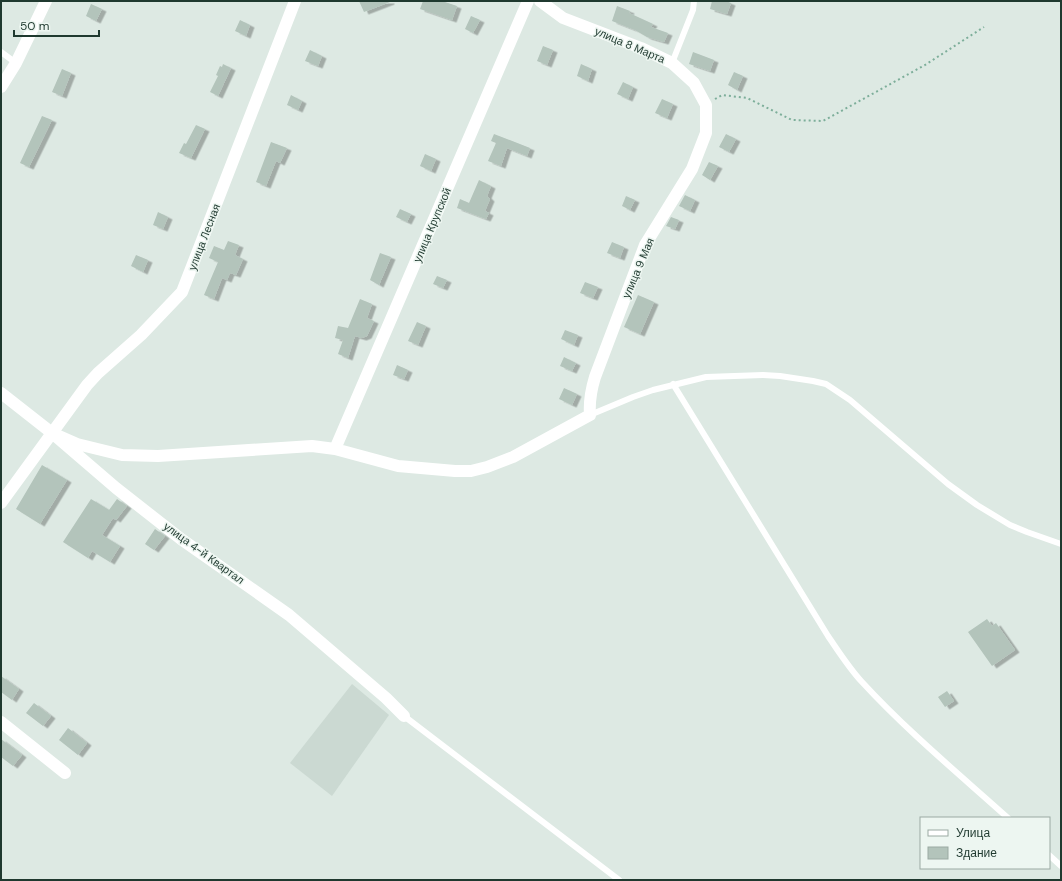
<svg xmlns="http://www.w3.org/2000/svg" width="1062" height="881" font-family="'DM Sans',sans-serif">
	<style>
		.built { fill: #cbd9d2 }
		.building { fill: #b3c4bb; filter: url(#shadow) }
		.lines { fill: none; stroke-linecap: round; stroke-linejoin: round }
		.path { stroke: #7dae9a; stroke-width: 2; stroke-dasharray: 2 3; stroke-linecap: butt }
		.service { stroke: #fff; stroke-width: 6 }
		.minor { stroke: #fff; stroke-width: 12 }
		.labels { text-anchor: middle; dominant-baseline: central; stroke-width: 3; stroke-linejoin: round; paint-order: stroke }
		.street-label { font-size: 11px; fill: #1f392f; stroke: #edf6f1 }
	</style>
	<defs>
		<filter id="shadow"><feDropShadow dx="4.5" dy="2.5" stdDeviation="0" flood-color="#0004"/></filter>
	</defs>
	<rect width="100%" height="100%" fill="#dde9e3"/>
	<path class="built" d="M 352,684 L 389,715 L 332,796 L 290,763 Z"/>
	<path class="building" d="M 359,1 L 390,1 L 390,2 L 364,12 Z
		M 423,1 L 442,1 L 457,6 L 452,20 L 420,9 Z
		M 712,1 L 726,1 L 731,3 L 727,14 L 710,9 Z
		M 91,4 L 102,9 L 96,21 L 86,16 Z
		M 617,6 L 630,11 L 629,13 L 653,24 L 651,27 L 668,33 L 664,42 L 647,37 L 635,30 L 612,21 Z
		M 471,16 L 480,20 L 473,33 L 465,29 Z
		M 240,20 L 250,25 L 246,36 L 235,31 Z
		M 543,46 L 553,50 L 547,65 L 537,61 Z
		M 310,50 L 322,56 L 318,66 L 305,61 Z
		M 693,52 L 714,60 L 710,71 L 689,64 Z
		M 223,64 L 231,68 L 218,96 L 210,92 L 218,76 L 216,75 L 220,66 L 222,67 Z
		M 581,64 L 592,69 L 588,81 L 577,76 Z
		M 62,69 L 71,73 L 62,96 L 52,92 Z
		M 734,72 L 743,76 L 737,90 L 728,85 Z
		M 623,82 L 633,87 L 628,99 L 617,94 Z
		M 291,95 L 302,101 L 298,110 L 287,105 Z
		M 662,99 L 673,104 L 667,118 L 655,113 Z
		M 42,116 L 52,120 L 29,167 L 20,163 Z
		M 196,125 L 205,129 L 191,158 L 179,153 L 184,143 L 186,144 Z
		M 494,134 L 530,148 L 527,156 L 507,148 L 501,166 L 488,161 L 496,143 L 491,141 Z
		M 726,134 L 736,139 L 729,152 L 719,147 Z
		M 271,142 L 287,148 L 280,163 L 276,161 L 266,186 L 256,182 Z
		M 425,154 L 436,159 L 431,171 L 420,166 Z
		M 709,162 L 718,166 L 710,180 L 702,175 Z
		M 479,180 L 491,186 L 487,196 L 490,199 L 485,211 L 489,213 L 486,219 L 457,208 L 460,199 L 469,203 Z
		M 685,195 L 695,200 L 690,211 L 679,206 Z
		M 626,196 L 635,200 L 630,210 L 622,206 Z
		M 400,209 L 411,214 L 407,222 L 396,217 Z
		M 158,212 L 168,217 L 163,229 L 153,225 Z
		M 671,217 L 679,220 L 675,229 L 666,226 Z
		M 228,241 L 239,245 L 235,255 L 243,259 L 236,275 L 230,273 L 227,280 L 222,278 L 214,299 L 204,295 L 218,262 L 209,258 L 214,246 L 224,250 Z
		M 612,242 L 624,247 L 620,258 L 607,253 Z
		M 380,253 L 391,257 L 379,285 L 370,280 Z
		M 136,255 L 148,260 L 143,272 L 131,266 Z
		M 437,276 L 447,280 L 443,288 L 433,284 Z
		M 585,282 L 598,287 L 593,298 L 580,293 Z
		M 638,295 L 654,302 L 640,334 L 624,327 Z
		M 360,299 L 372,304 L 367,318 L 374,321 L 367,336 L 362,338 L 355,336 L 348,358 L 338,354 L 343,340 L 335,338 L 338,326 L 348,328 Z
		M 417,322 L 426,326 L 418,345 L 408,341 Z
		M 565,330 L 578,335 L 574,345 L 561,339 Z
		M 564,357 L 576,363 L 572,371 L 560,366 Z
		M 397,365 L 408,370 L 404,379 L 393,375 Z
		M 564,388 L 577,394 L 572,405 L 559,399 Z
		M 42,465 L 67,480 L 40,524 L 16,509 Z
		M 91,499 L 109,510 L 117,499 L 127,506 L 116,520 L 113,518 L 102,535 L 120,546 L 110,562 L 92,551 L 88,558 L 63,542 Z
		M 155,529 L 165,536 L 154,550 L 145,544 Z
		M 987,619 L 992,626 L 996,623 L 1015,650 L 992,666 L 968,632 Z
		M 1,676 L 19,689 L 12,700 L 1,692 Z
		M 947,691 L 954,701 L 945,707 L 938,697 Z
		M 34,703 L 51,716 L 43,726 L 26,713 Z
		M 68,728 L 87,743 L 78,755 L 59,740 Z
		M 1,739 L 22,755 L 13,766 L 1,757 Z"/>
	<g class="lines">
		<path class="path" d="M 715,99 L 722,95 L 747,98 L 792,120 L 823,121 L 925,65 L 984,27"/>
		<path class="service" d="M 1,52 L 16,63
			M 672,63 L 693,10 L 694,1
			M 673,384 L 828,636 C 839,652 849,668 862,682 C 907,731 959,774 1008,818
			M 590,415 L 633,397 L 653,390 L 706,377 L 763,375 L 780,376 L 813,381 L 826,384 L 850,400 L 948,484 L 977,505 L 1010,525 L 1027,532 L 1061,544
			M 404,716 L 619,880
			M 1049,855 L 1061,866"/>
		<path class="minor" d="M 1,87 L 16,63 L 46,1
			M 1,393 L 52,433 L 116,488 L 181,539 L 289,615 L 386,698 L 404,716
			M 52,433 L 77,444 L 122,455 L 158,456 L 312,446 L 335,449 L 398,466 L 455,471 L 471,471 L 487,467 L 513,457 L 590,415 C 589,402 591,390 595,377 L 645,245 L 692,169 L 706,133 L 706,105 L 694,83 L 672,63 L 641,48 L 563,18 L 540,1
			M 335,449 L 528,1
			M 1,503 L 87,385 L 98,373 L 141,335 L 182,292 L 295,1
			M 1,722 L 65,773"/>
	</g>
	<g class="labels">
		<g class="street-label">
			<text transform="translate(630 45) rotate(23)">улица 8 Марта</text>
			<text transform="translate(432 225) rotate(-67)">улица Крупской</text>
			<text transform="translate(204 237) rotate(-69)">улица Лесная</text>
			<text transform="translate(638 268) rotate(-67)">улица 9 Мая</text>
			<text transform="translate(204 553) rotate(36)">улица 4-й Квартал</text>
		</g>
	</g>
	<rect width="1062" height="881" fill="none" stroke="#1f392f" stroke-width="4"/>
	<rect x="920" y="817" width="130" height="52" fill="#edf6f1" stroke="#9baaa3"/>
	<rect x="928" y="830" width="20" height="6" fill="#ffffff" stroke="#9baaa3"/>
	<text x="956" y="837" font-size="12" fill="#1f392f">Улица</text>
	<rect x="928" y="847" width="20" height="12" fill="#b3c4bb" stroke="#9baaa3"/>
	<text x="956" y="857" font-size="12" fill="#1f392f">Здание</text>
	<path d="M14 30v6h85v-6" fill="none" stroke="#1f392f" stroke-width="2"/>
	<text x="20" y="30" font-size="12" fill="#1f392f" stroke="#edf6f1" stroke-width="3" paint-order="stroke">50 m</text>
</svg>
